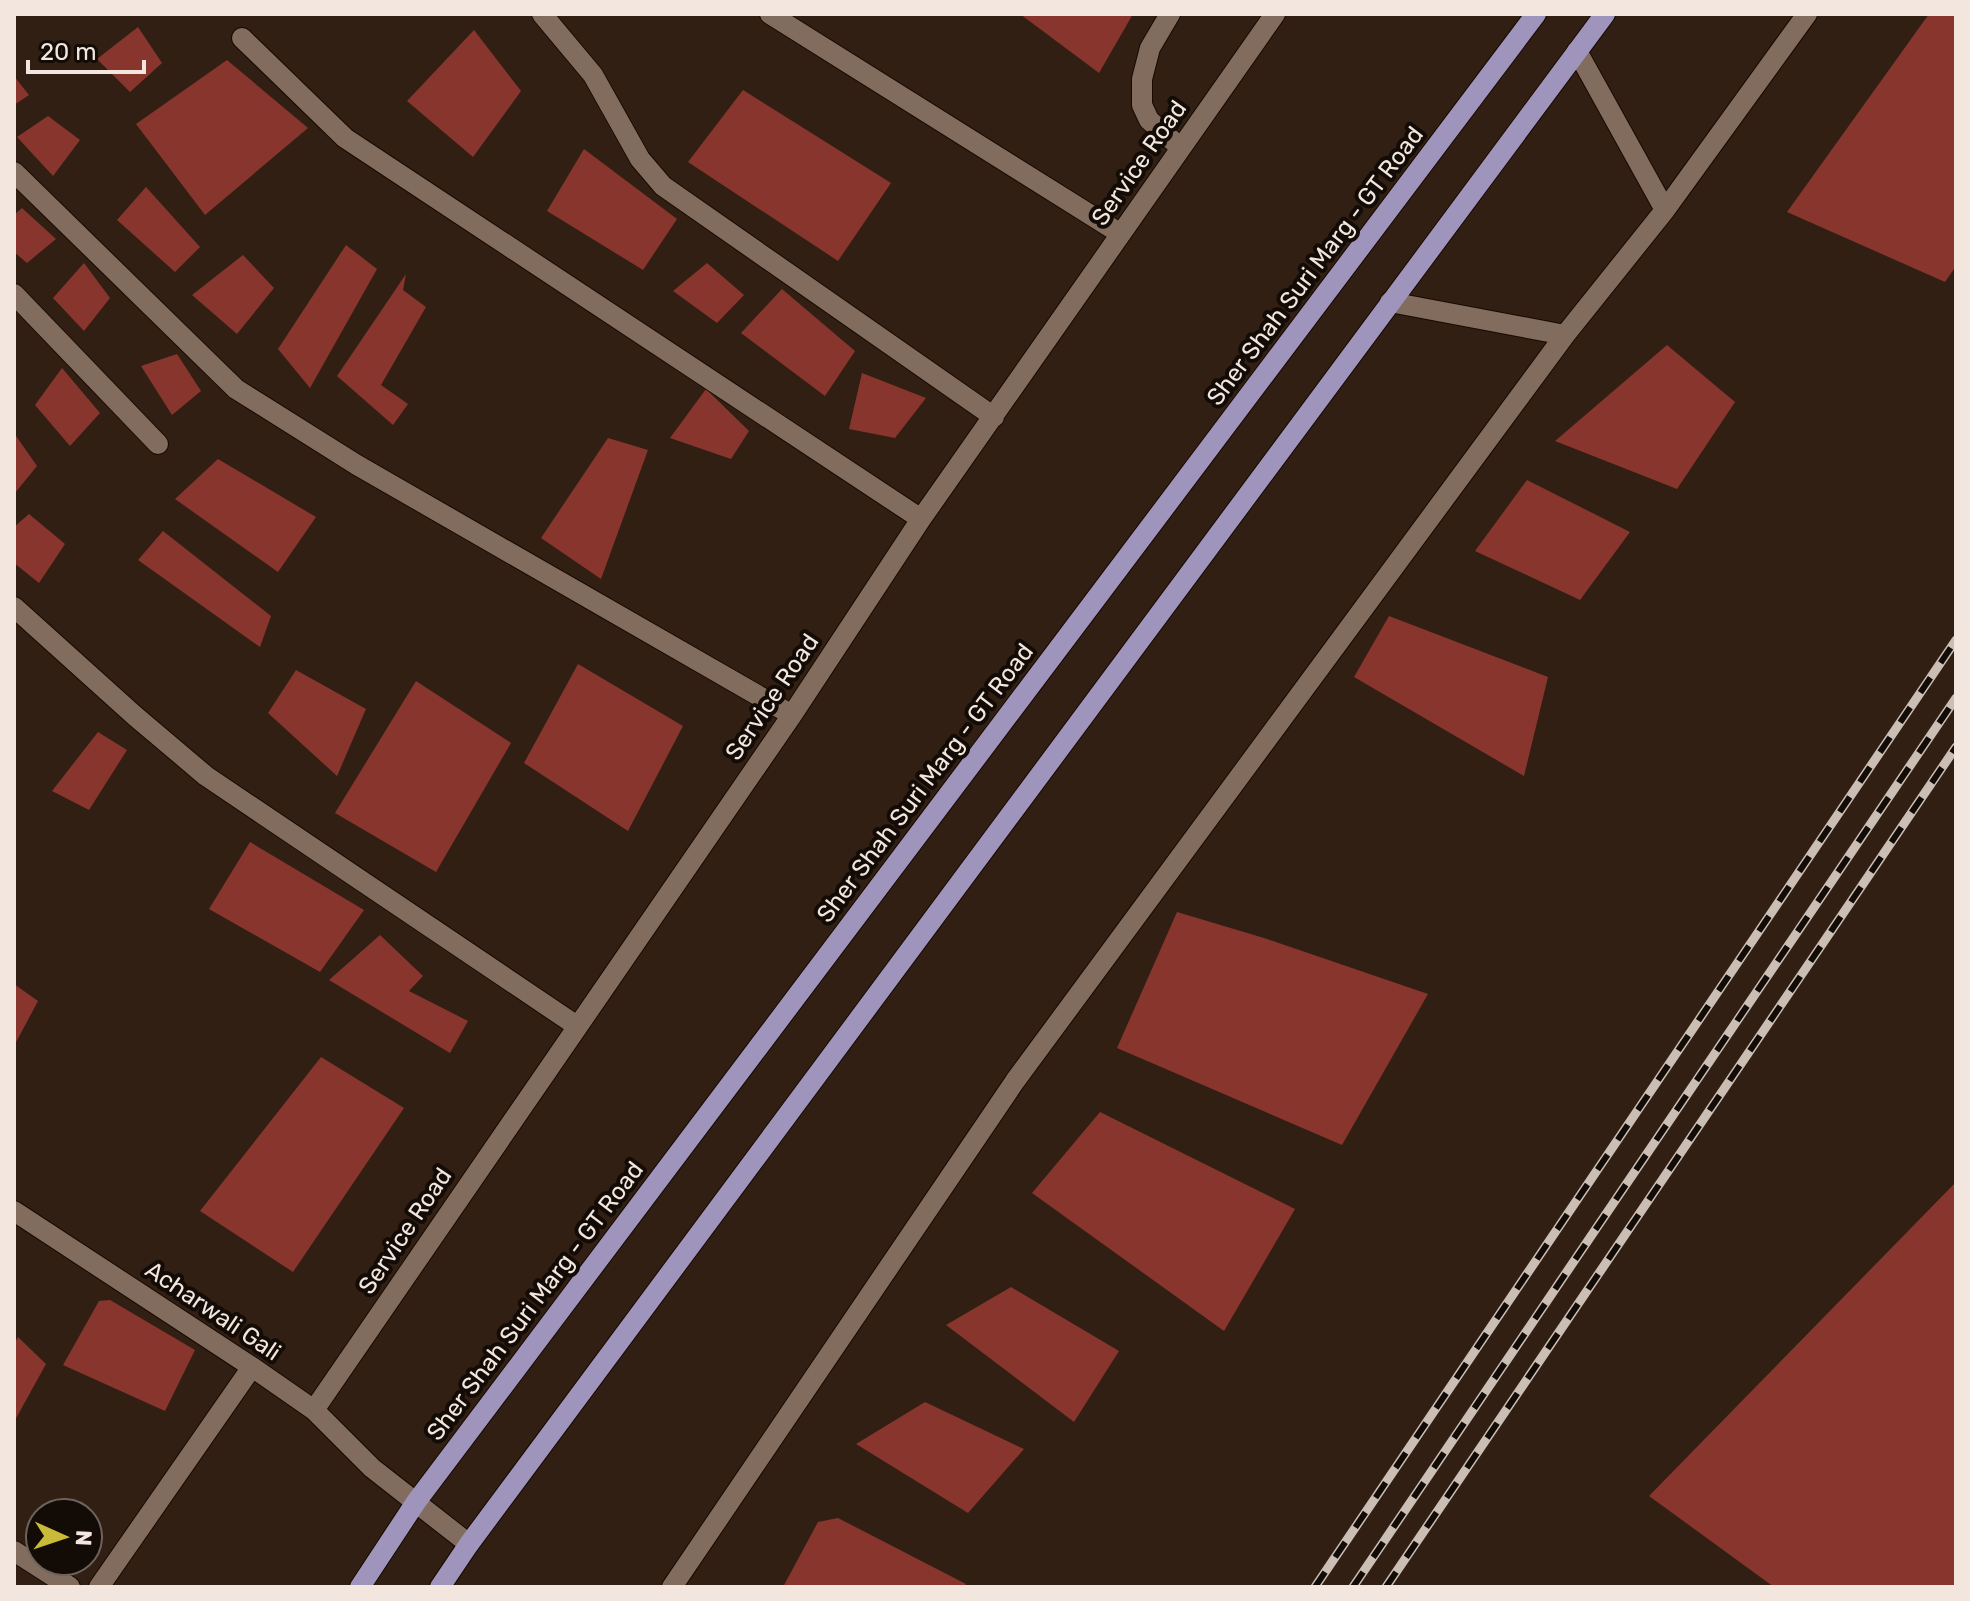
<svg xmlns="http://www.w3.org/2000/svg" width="1970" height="1601" font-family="Rubik,sans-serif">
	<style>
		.building { fill: #88352d }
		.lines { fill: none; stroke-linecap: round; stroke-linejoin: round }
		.minor-casing { stroke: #180901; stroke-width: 22 }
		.major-casing { stroke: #180901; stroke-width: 22 }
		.minor { stroke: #816c5d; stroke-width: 20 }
		.major { stroke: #9f94bc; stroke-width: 20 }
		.rail-casing { stroke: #cbbeb5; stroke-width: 9 }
		.rail { stroke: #130b06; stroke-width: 6; stroke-dasharray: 18; stroke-linecap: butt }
		.labels { text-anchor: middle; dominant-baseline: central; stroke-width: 8; stroke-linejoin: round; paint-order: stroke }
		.street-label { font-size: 24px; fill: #f2e6de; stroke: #130b06 }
	</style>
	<rect width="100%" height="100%" fill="#311f13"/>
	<path class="building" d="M 1020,14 L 1133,14 L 1099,73 Z
		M 1929,14 L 1956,14 L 1956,266 L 1945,282 L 1787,212 Z
		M 138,27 L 162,63 L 130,92 L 97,59 Z
		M 474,30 L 521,91 L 473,157 L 407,101 Z
		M 227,60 L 308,128 L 205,215 L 136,124 Z
		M 14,76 L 29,95 L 14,105 Z
		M 743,90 L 891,183 L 838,261 L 688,162 Z
		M 48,116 L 80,140 L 53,176 L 17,137 Z
		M 584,149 L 677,219 L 643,270 L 547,211 Z
		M 146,187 L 200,247 L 175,272 L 117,220 Z
		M 22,208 L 56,239 L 27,263 L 14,252 L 14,215 Z
		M 346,245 L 377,269 L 310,388 L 278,349 Z
		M 243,255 L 274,288 L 237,334 L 192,295 Z
		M 84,263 L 110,298 L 84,331 L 53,298 Z
		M 707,263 L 744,295 L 717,323 L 673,291 Z
		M 406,274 L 403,290 L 426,307 L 381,385 L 408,404 L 393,425 L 337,376 Z
		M 782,289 L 855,351 L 825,396 L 741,333 Z
		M 1667,345 L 1735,402 L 1677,489 L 1555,441 Z
		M 177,354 L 201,391 L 172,415 L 141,366 Z
		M 62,368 L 100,413 L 70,446 L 35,405 Z
		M 862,373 L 926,398 L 895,438 L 849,429 Z
		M 706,389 L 749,431 L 731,459 L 670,438 Z
		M 14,433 L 37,466 L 15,493 L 14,491 Z
		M 608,438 L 648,450 L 601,579 L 541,538 Z
		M 218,459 L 316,517 L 278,572 L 175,499 Z
		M 1527,480 L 1630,532 L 1580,600 L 1475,551 Z
		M 29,514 L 65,544 L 39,583 L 14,563 L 14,527 Z
		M 163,531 L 271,616 L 260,647 L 138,560 Z
		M 1389,616 L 1548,677 L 1524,776 L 1354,677 Z
		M 578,664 L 683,726 L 628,831 L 524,763 Z
		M 296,670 L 366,709 L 337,776 L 268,713 Z
		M 416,681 L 511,743 L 436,872 L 335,813 Z
		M 98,732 L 127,750 L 89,810 L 52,791 Z
		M 250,842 L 364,910 L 320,972 L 209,909 Z
		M 1177,912 L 1264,938 L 1428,994 L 1342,1145 L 1117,1048 Z
		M 380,935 L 423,976 L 409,991 L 468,1021 L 450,1053 L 329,980 Z
		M 14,984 L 38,1001 L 14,1046 Z
		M 321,1057 L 404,1108 L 293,1272 L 200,1211 Z
		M 1100,1112 L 1295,1209 L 1224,1331 L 1032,1193 Z
		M 1956,1182 L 1956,1587 L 1774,1587 L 1649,1496 Z
		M 1011,1287 L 1119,1351 L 1074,1422 L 946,1325 Z
		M 110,1300 L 195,1350 L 165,1411 L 63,1365 L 99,1301 Z
		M 18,1337 L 46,1364 L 14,1422 L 14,1344 Z
		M 925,1402 L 1024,1449 L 968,1513 L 856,1444 Z
		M 838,1518 L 966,1584 L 964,1587 L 783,1587 L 818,1522 Z"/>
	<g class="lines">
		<defs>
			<path id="minor" d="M 542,14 L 593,75 L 640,159 L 663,186 L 994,417
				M 770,14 L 1121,234
				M 1170,14 L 1150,48 L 1142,79 L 1142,105 L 1149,120 L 1181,148
				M 242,38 L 345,138 L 921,519
				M 1577,51 L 1665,210 L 1807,14
				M 14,172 L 236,389 L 357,465 L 792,715
				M 14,294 L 158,444
				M 1390,302 L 1565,335
				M 14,607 L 135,716 L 206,776 L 577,1026
				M 14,1211 L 252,1367 L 314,1410 L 372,1468 L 469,1544
				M 314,1410 L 792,715 L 921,519 L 1275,14
				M 14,1551 L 70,1587
				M 99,1587 L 252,1367
				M 672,1587 L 1015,1081 L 1565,335 L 1665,210"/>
			<path id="major" d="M 360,1587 L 416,1502 L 1536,14
				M 440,1587 L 469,1544 L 1605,14"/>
		</defs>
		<use href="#minor" class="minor-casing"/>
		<use href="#major" class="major-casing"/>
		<use href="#minor" class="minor"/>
		<use href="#major" class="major"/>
		<defs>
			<path id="rail" d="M 1315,1587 L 1956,640
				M 1353,1587 L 1956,698
				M 1386,1587 L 1956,747"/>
		</defs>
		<use href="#rail" class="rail-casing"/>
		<use href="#rail" class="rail"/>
	</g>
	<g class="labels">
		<g class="street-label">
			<text transform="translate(1139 163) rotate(-55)">Service Road</text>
			<text transform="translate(1315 266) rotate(-53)">Sher Shah Suri Marg - GT Road</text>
			<text transform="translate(772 697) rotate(-56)">Service Road</text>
			<text transform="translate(925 783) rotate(-53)">Sher Shah Suri Marg - GT Road</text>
			<text transform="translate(405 1231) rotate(-56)">Service Road</text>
			<text transform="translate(535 1301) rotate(-53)">Sher Shah Suri Marg - GT Road</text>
			<text transform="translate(213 1311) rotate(34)">Acharwali Gali</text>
		</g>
	</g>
	<rect width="1970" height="1601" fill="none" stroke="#f2e6de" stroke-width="32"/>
	<g transform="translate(64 1537) rotate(93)"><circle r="38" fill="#130b06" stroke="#6c635c" stroke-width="2"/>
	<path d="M0-6L14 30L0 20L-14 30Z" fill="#caba39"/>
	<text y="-12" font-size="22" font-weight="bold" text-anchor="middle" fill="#f2e6de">N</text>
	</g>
	<path d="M28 60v12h116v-12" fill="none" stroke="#f2e6de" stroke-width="4"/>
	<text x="40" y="60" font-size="24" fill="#f2e6de" stroke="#130b06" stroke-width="6" paint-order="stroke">20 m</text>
</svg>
